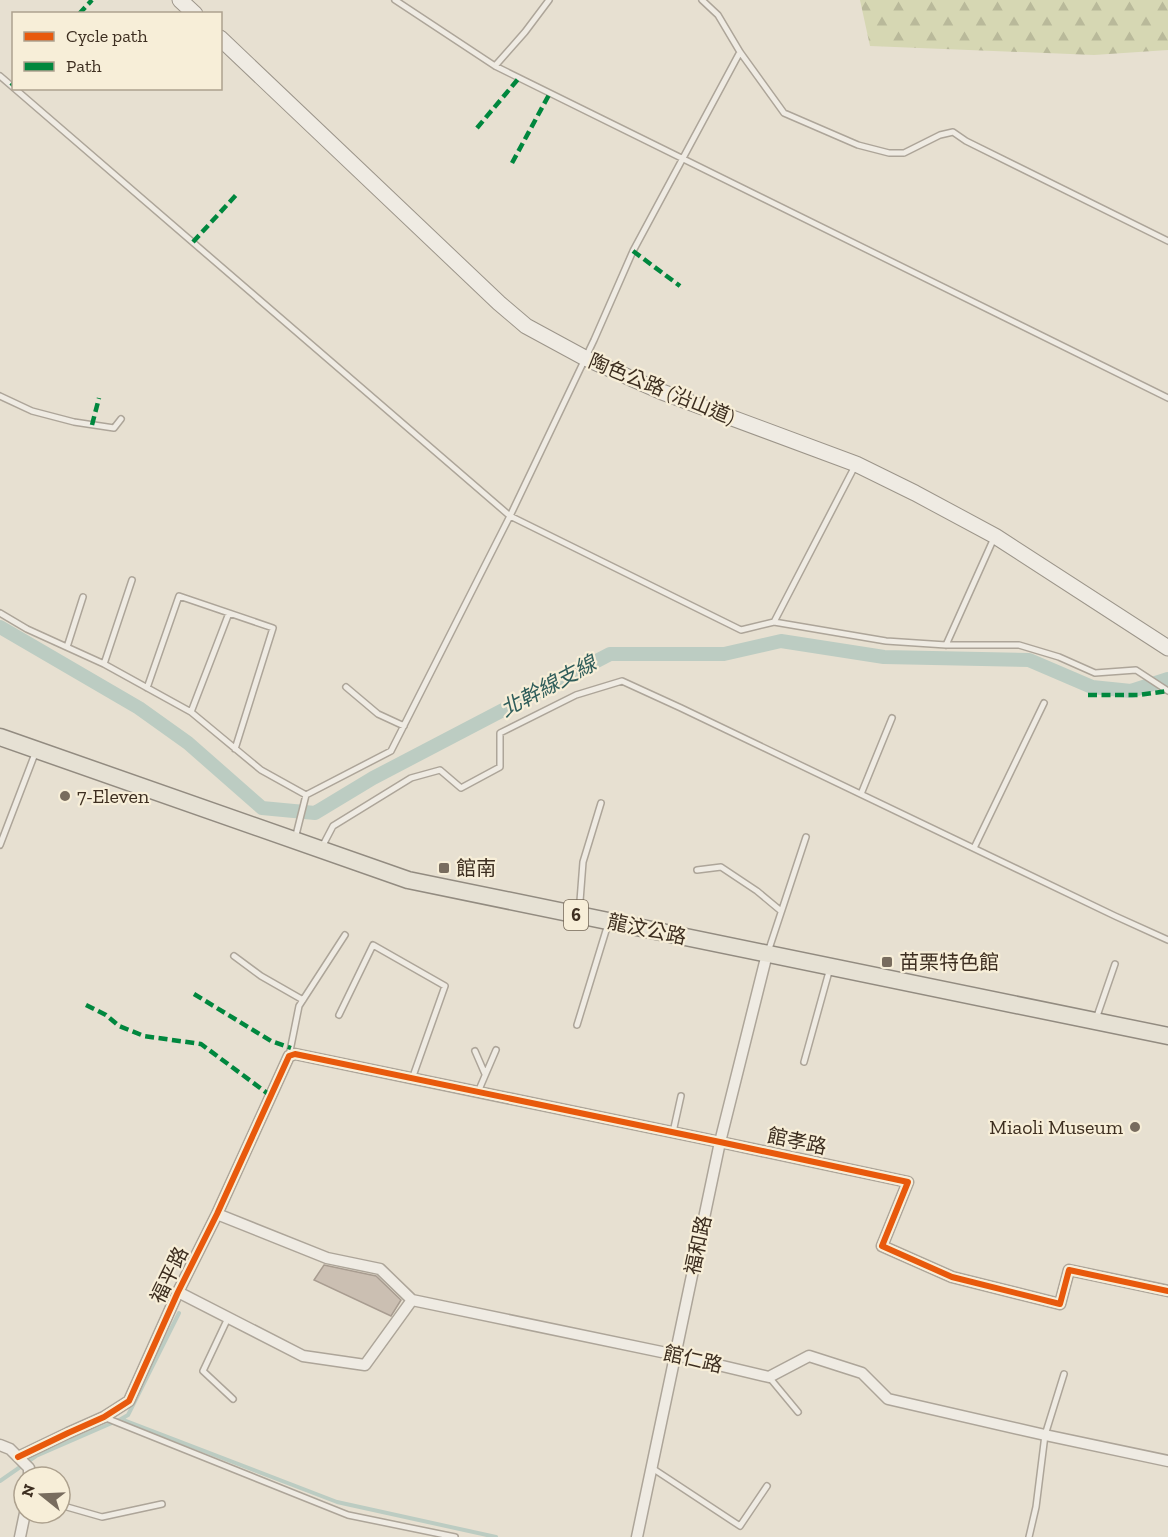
<svg xmlns="http://www.w3.org/2000/svg" width="1168" height="1537" font-family="'Zilla Slab','Noto Sans TC',serif">
	<style>
		.forest { fill: url(#forest-firs) }
		.lines { fill: none; stroke-linecap: round; stroke-linejoin: round }
		.stream { stroke: #bcccc2; stroke-width: 4 }
		.canal { stroke: #bcccc2; stroke-width: 14 }
		.building { fill: #cbbfb2; stroke: #a89c90; stroke-width: 1.5 }
		.service-casing { stroke: #ada599; stroke-width: 8 }
		.minor-casing { stroke: #ada599; stroke-width: 13 }
		.secondary-casing { stroke: #9c958a; stroke-width: 17 }
		.primary-casing { stroke: #928b80; stroke-width: 19 }
		.service { stroke: #efebe3; stroke-width: 5 }
		.minor { stroke: #efebe3; stroke-width: 10 }
		.secondary { stroke: #efebe3; stroke-width: 15 }
		.primary { stroke: #e6e1d4; stroke-width: 16 }
		.quiet { stroke: #00873e; stroke-width: 4.5; stroke-dasharray: 9 4.5; stroke-linecap: butt }
		.cycleway-casing { stroke: #f7eed8; stroke-width: 10 }
		.cycleway { stroke: #e8590c; stroke-width: 6 }
		.poi-dot { fill: #786c5e; stroke: #f7eed8; stroke-width: 2 }
		.labels { text-anchor: middle; dominant-baseline: central; stroke-width: 4.5; stroke-linejoin: round; paint-order: stroke }
		.shield { fill: #f7eed8; stroke: #756857; stroke-width: 1.5 }
		.shield-label { font-size: 18px; font-weight: bold; fill: #3d2e20 }
		.street-label { font-size: 20px; fill: #3d2e20; stroke: #f7eed8 }
		.poi-label { font-size: 20px; fill: #3d2e20; stroke: #f7eed8; text-anchor: start }
		.water-label { font-size: 21px; font-style: italic; fill: #2f5d5a; stroke: #f7eed8 }
	</style>
	<defs>
		<pattern id="forest-firs" width="22" height="20" patternUnits="userSpaceOnUse" patternTransform="scale(1.5)"><rect width="22" height="20" fill="#d6d7b3"/><path d="M5 1l3.5 6h-7zM16 11l3.5 6h-7z" fill="#b9b99a"/></pattern>
	</defs>
	<rect width="100%" height="100%" fill="#e7e0d1"/>
	<path class="forest" d="M 860,0 L 1168,0 L 1168,50 L 1094,55 L 870,46 Z"/>
	<g class="lines">
		<path class="stream" d="M 121,1419 L 128,1415 L 179,1313
			M 0,1481 L 36,1456 L 121,1419 L 337,1502 L 496,1537"/>
		<path class="canal" d="M 0,627 L 139,708 L 188,743 L 262,808 L 315,813 L 373,778 L 610,654 L 724,654 L 781,641 L 884,657 L 1029,660 L 1092,687 L 1131,691 L 1168,679"/>
	</g>
	<path class="building" d="M 324,1265 L 376,1276 L 401,1300 L 391,1316 L 314,1280 Z"/>
	<g class="lines">
		<defs>
			<path id="service" d="M 395,0 L 495,66 L 1168,398
				M 702,0 L 718,15 L 740,52 L 784,113 L 858,145 L 889,153 L 904,153 L 940,135 L 953,132 L 966,141 L 1168,241
				M 495,66 L 525,32 L 549,0
				M 0,76 L 14,88
				M 14,88 L 510,516 L 741,630 L 774,622 L 886,641 L 946,645 L 1019,645 L 1059,657 L 1095,673 L 1136,670 L 1168,691
				M 0,396 L 32,411 L 74,422 L 114,428 L 121,419
				M 0,613 L 27,629 L 104,664 L 191,712 L 261,770 L 306,795
				M 774,622 L 855,466
				M 946,645 L 994,538
				M 67,647 L 83,597
				M 104,664 L 132,580
				M 346,687 L 378,714 L 404,726
				M 147,688 L 179,596 L 273,628 L 235,749
				M 191,712 L 229,613
				M 861,794 L 892,718
				M 295,839 L 306,795 L 391,751 L 510,516 L 594,340 L 633,251 L 740,52
				M 0,845 L 36,751
				M 322,847 L 333,826 L 411,778 L 440,770 L 461,788 L 500,767 L 500,733 L 576,695 L 622,681 L 681,708 L 1115,916 L 1168,940
				M 974,848 L 1044,703
				M 697,870 L 721,867 L 757,891 L 781,911
				M 579,914 L 583,862 L 601,803
				M 768,952 L 806,837
				M 234,956 L 261,976 L 303,1000
				M 339,1015 L 373,945 L 445,986 L 412,1079
				M 1096,1019 L 1115,964
				M 577,1025 L 608,924
				M 475,1051 L 485,1074
				M 289,1056 L 299,1006 L 345,935
				M 804,1062 L 830,968
				M 478,1092 L 496,1050
				M 673,1132 L 681,1096
				M 228,1318 L 203,1371 L 233,1399
				M 769,1377 L 798,1412
				M 106,1418 L 348,1515 L 455,1537
				M 652,1468 L 740,1526 L 767,1486
				M 60,1505 L 102,1517 L 162,1504
				M 1029,1537 L 1036,1507 L 1045,1435 L 1064,1374"/>
			<path id="minor" d="M 217,1214 L 327,1258 L 380,1269 L 412,1300 L 676,1355 L 769,1377 L 809,1356 L 862,1373 L 888,1399 L 1045,1435 L 1168,1461
				M 178,1292 L 303,1356 L 365,1365 L 412,1300
				M 0,1445 L 10,1449 L 29,1468 L 29,1477
				M 18,1457 L 68,1433 L 104,1417 L 129,1401 L 178,1292 L 217,1214 L 289,1056 L 295,1054 L 720,1142 L 908,1182 L 882,1246 L 952,1277 L 1060,1304 L 1069,1270 L 1168,1291
				M 20,1537 L 25,1513
				M 637,1537 L 720,1142 L 767,954"/>
			<path id="secondary" d="M 180,0 L 195,14
				M 220,38 L 499,303 L 526,326 L 585,358 L 662,392 L 856,464 L 915,493 L 995,536 L 1168,648"/>
			<path id="primary" d="M 0,737 L 408,880 L 1168,1036"/>
		</defs>
		<use href="#service" class="service-casing"/>
		<use href="#minor" class="minor-casing"/>
		<use href="#secondary" class="secondary-casing"/>
		<use href="#primary" class="primary-casing"/>
		<use href="#service" class="service"/>
		<use href="#minor" class="minor"/>
		<use href="#secondary" class="secondary"/>
		<use href="#primary" class="primary"/>
		<path class="quiet" d="M 79,14 L 92,0
			M 11,86 L 14,83
			M 477,128 L 519,78
			M 512,163 L 550,93
			M 193,242 L 237,194
			M 633,251 L 680,286
			M 92,425 L 99,398
			M 1088,695 L 1138,695 L 1168,691
			M 194,994 L 271,1041 L 291,1048
			M 86,1005 L 106,1015 L 119,1026 L 144,1036 L 201,1044 L 271,1096"/>
		<defs>
			<path id="cycleway" d="M 18,1457 L 68,1433 L 104,1417 L 129,1401 L 178,1292 L 217,1214 L 289,1056 L 295,1054 L 720,1142 L 908,1182 L 882,1246 L 952,1277 L 1060,1304 L 1069,1270 L 1168,1291"/>
		</defs>
		<use href="#cycleway" class="cycleway-casing"/>
		<use href="#cycleway" class="cycleway"/>
	</g>
	<g class="poi-dot">
		<circle cx="65" cy="796" r="6"/>
		<rect x="438" y="862" width="12" height="12" rx="3"/>
		<rect x="881" y="956" width="12" height="12" rx="3"/>
		<circle cx="1135" cy="1127" r="6"/>
	</g>
	<g class="labels">
		<rect class="shield" x="564" y="900" width="24" height="30" rx="4.5"/>
		<g class="shield-label">
			<text x="576" y="915">6</text>
		</g>
		<g class="street-label">
			<text transform="translate(662 389) rotate(22)">陶色公路 (沿山道)</text>
			<text transform="translate(647 929) rotate(12)">龍汶公路</text>
			<text transform="translate(797 1141) rotate(12)">館孝路</text>
			<text transform="translate(698 1245) rotate(-78)">福和路</text>
			<text transform="translate(169 1275) rotate(-64)">福平路</text>
			<text transform="translate(693 1359) rotate(13)">館仁路</text>
		</g>
		<g class="poi-label">
			<text x="77" y="796">7-Eleven</text>
			<text x="456" y="868">館南</text>
			<text x="899" y="962">苗栗特色館</text>
			<text x="1123" y="1127" text-anchor="end">Miaoli Museum</text>
		</g>
		<g class="water-label">
			<text transform="translate(548 686) rotate(-28)">北幹線支線</text>
		</g>
	</g>
	<rect x="12" y="12" width="210" height="78" fill="#f7eed8" stroke="#ada18e" stroke-width="1.5"/>
	<rect x="24" y="32" width="30" height="9" fill="#e8590c" stroke="#ada18e" stroke-width="1.5"/>
	<text x="66" y="42" font-size="18" fill="#3d2e20">Cycle path</text>
	<rect x="24" y="62" width="30" height="9" fill="#00873e" stroke="#ada18e" stroke-width="1.5"/>
	<text x="66" y="72" font-size="18" fill="#3d2e20">Path</text>
	<g transform="translate(42 1495) rotate(288)"><circle r="28" fill="#f7eed8" stroke="#ada18e" stroke-width="1.5"/>
	<path d="M0-4.5L10 22L0 15L-10 22Z" fill="#786c5e"/>
	<text y="-9" font-size="16" font-weight="bold" text-anchor="middle" fill="#3d2e20">N</text>
	</g>
</svg>
